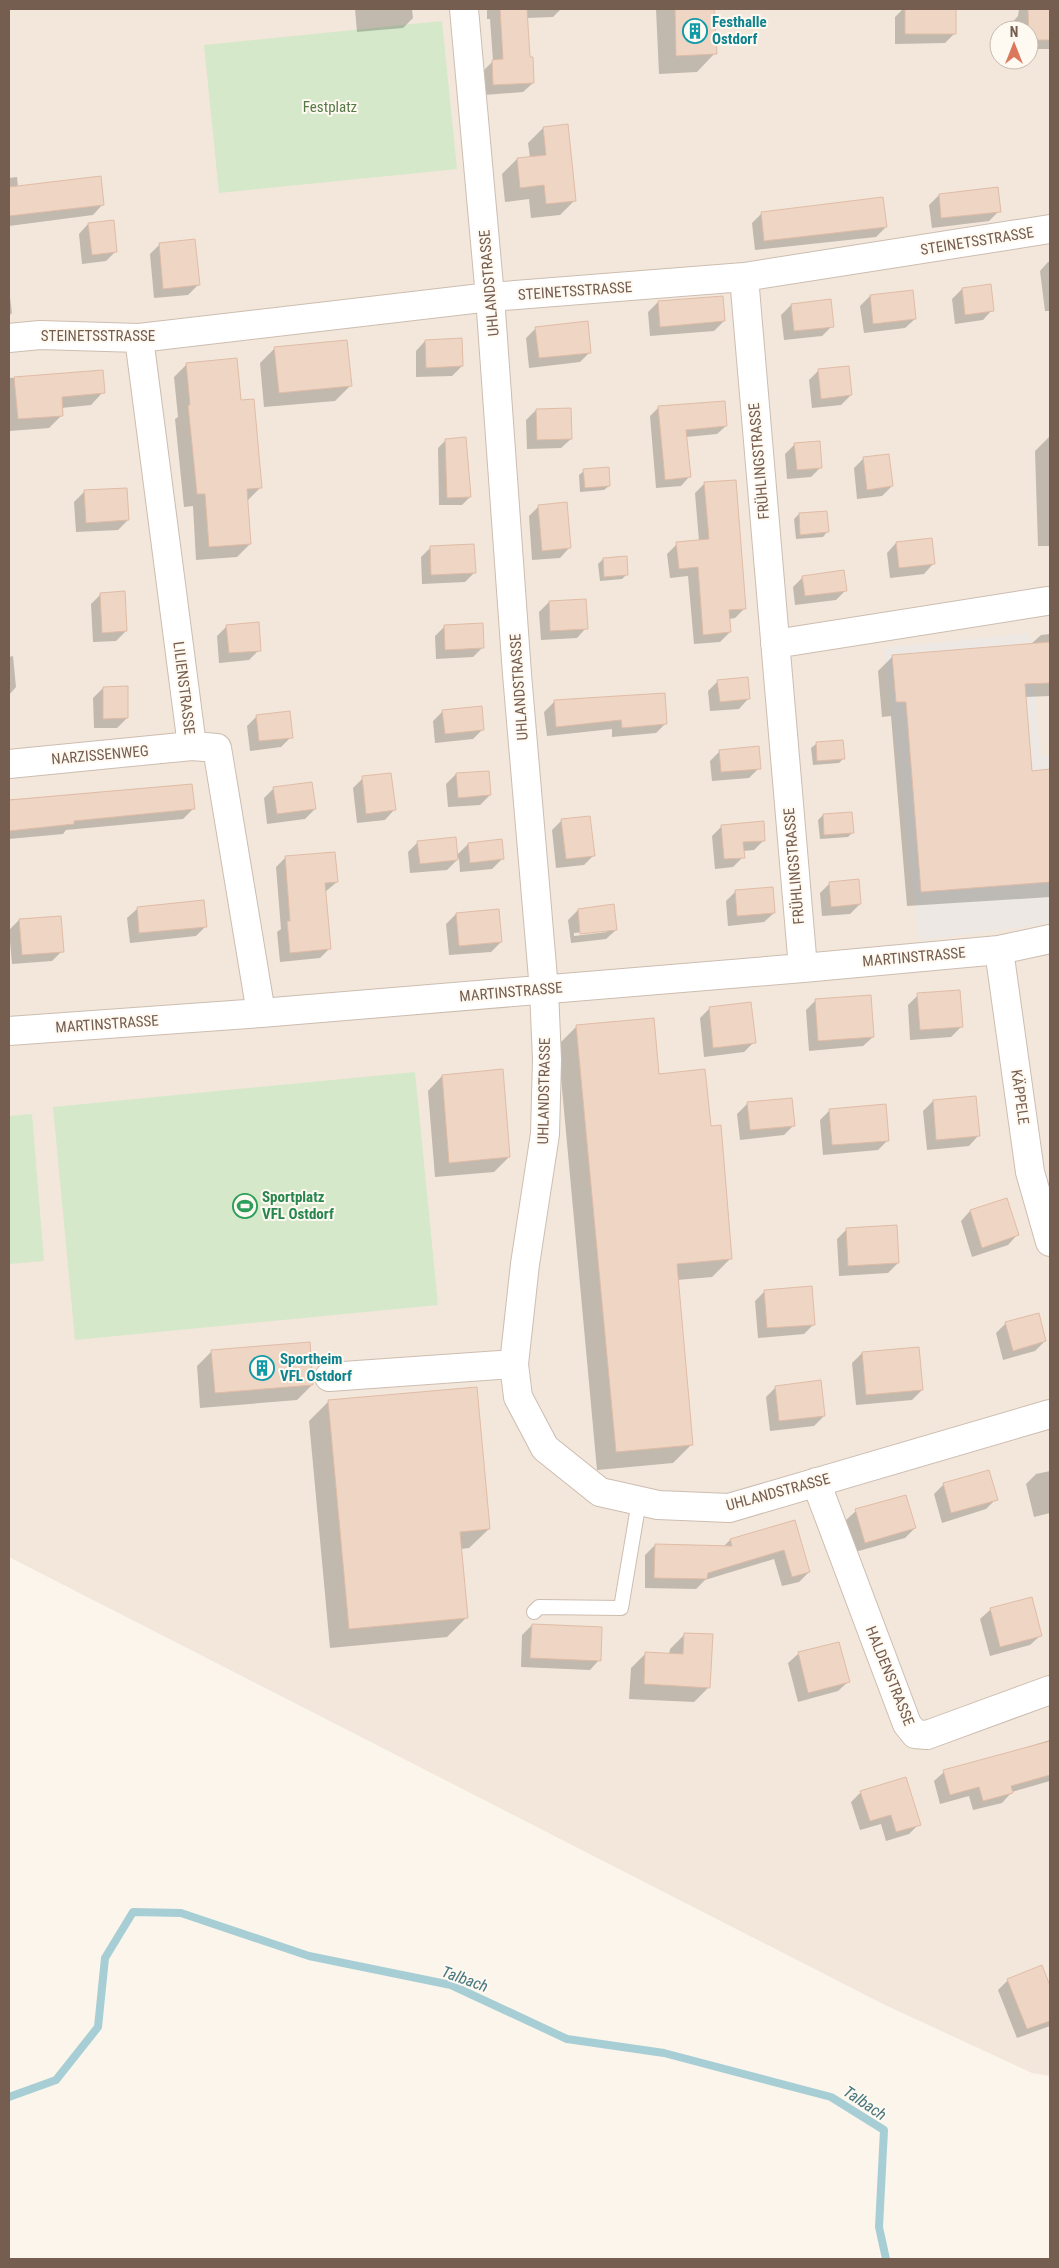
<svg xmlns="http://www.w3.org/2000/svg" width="1059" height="2268" font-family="'Roboto Condensed',sans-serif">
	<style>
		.residential { fill: #f2e7da; fill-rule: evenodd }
		.industrial { fill: #ede8e3 }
		.green { fill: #d6e8ca }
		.shadow { fill: #0003; fill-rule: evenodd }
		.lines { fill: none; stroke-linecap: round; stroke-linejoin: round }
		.stream { stroke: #a7ced5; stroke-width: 8 }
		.building { fill: #efd5c4; stroke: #e0bca6 }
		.lane-casing { stroke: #cdbdb1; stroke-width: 16 }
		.street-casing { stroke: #cdbdb1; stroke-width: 30 }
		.lane { stroke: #fff; stroke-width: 14 }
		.street { stroke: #fff; stroke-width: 28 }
		.labels { text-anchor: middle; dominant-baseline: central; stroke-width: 4; stroke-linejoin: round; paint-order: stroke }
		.culture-label { font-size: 15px; font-weight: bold; fill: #0d838f; stroke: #fef9f1; text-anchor: start }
		.park-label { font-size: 15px; fill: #567948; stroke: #fef9f1 }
		.street-label { font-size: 15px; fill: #755d4f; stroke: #fef9f1 }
		.leisure-label { font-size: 15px; font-weight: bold; fill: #27864d; stroke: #fef9f1; text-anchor: start }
		.water-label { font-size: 16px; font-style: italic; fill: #47767f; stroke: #fef9f1 }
	</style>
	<rect width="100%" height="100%" fill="#fbf5eb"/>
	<path class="residential" d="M 9,9 L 1050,9 L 1050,2076 L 1032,2073 L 883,2004 L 9,1557 ZM 999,30 L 1029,30 L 1029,60 L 999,60 Z"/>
	<path class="industrial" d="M 1029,633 L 1041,756 L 1050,755 L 1050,923 L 919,941 L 884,648 Z"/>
	<path class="green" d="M 442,21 L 457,169 L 219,193 L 204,45 Z
		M 415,1072 L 438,1305 L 75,1340 L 53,1107 Z
		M 32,1114 L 44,1261 L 9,1264 L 9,1116 Z"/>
	<path class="shadow" d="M 355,9 L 412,9 L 413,18 L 403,28 L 357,32 Z
		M 487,9 L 561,9 L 553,17 L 527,18 L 529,58 L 533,83 L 523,92 L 484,95 L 483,71 L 493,61 L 490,19 L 487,19 Z
		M 656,9 L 713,9 L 715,53 L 697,72 L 659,74 Z
		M 903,9 L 955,9 L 955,33 L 945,43 L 895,44 L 895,17 Z
		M 1019,9 L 1050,9 L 1050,49 L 1029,49 L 1029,30 L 1009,30 L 1009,26 L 1018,16 Z
		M 543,128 L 575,200 L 560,215 L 531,218 L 529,199 L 505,202 L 502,174 L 517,159 L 530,158 L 528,143 Z
		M 17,177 L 18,187 L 102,205 L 93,215 L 9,226 L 9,178 Z
		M 939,195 L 999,211 L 989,221 L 932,228 L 929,205 Z
		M 762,213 L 886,227 L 876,237 L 755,250 L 752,223 Z
		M 88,224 L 116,251 L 106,261 L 82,264 L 79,234 Z
		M 160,244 L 198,285 L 188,295 L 154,298 L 150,254 Z
		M 1048,262 L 1050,262 L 1050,311 L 1045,311 L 1040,271 Z
		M 9,289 L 12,313 L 9,316 Z
		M 962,289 L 992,310 L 983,320 L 955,324 L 952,299 Z
		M 870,296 L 915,319 L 905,328 L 864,333 L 860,306 Z
		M 658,302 L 724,321 L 714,331 L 650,336 L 648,312 Z
		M 791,305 L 832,326 L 822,336 L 784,340 L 781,315 Z
		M 536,328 L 590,352 L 580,362 L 529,368 L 526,338 Z
		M 425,341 L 462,366 L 452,376 L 416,377 L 416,351 Z
		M 275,348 L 350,386 L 335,401 L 264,407 L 260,363 Z
		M 187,364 L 240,402 L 261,487 L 247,501 L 250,544 L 237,557 L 196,560 L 193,506 L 184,507 L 175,419 L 178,417 L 174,377 Z
		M 819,370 L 851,395 L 841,405 L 812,408 L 809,380 Z
		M 102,372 L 103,392 L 91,405 L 61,408 L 62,415 L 49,428 L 9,431 L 9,378 Z
		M 659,407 L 726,426 L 717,434 L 686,437 L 689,477 L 681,486 L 656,488 L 650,416 Z
		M 536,410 L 571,439 L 561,448 L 527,449 L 526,420 Z
		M 1050,436 L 1050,546 L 1038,546 L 1035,451 Z
		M 446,440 L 470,497 L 462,505 L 439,505 L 438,448 Z
		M 795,444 L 821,467 L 811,477 L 787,479 L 785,454 Z
		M 864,458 L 892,486 L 882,496 L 857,499 L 854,468 Z
		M 584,471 L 609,486 L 604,490 L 580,492 L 579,475 Z
		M 705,483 L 745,608 L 735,618 L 729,619 L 730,632 L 720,642 L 694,644 L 688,576 L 670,578 L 667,554 L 677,544 L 699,541 L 695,493 Z
		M 84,492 L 128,520 L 118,530 L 76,532 L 74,502 Z
		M 539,506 L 569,548 L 560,558 L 532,560 L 529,516 Z
		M 799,514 L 827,532 L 823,537 L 796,539 L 794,519 Z
		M 896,543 L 933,564 L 924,574 L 890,578 L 887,553 Z
		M 431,547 L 475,572 L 465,582 L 422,584 L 421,557 Z
		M 603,559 L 627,574 L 622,579 L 600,581 L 598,564 Z
		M 803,577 L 846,590 L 836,600 L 795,605 L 793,587 Z
		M 101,594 L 126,631 L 116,641 L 93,642 L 91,604 Z
		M 549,602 L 586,628 L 577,638 L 541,640 L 539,612 Z
		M 227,626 L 259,650 L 249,660 L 219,663 L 217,636 Z
		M 445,626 L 483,647 L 473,657 L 436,659 L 435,636 Z
		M 1050,634 L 1050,696 L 1025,697 L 1031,772 L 1050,771 L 1050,897 L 907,906 L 891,716 L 882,717 L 878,671 L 893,656 L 1030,645 L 1041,635 Z
		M 13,656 L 16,687 L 9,695 L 9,657 Z
		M 718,681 L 748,699 L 739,709 L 710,711 L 708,691 Z
		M 103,688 L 127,718 L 117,728 L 94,728 L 93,698 Z
		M 663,694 L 666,723 L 656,733 L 612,737 L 612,729 L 547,736 L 544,712 L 554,702 Z
		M 443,711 L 483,729 L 473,739 L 435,743 L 433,721 Z
		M 257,716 L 291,737 L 281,747 L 250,751 L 247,726 Z
		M 816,744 L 844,758 L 839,763 L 813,765 L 811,748 Z
		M 720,751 L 759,768 L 749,778 L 712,781 L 710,761 Z
		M 456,774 L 490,795 L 480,805 L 448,807 L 446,784 Z
		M 363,778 L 394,810 L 385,820 L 357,823 L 353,788 Z
		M 191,785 L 193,809 L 183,819 L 66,830 L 63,834 L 9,839 L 9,800 Z
		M 274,788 L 315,809 L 305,819 L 267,824 L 264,798 Z
		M 823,815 L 853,832 L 848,837 L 820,839 L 818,820 Z
		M 562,820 L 594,855 L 584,865 L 556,868 L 552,830 Z
		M 722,826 L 764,840 L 754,850 L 743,851 L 743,857 L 733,867 L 715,869 L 712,836 Z
		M 501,840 L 502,859 L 492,869 L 460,872 L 459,858 L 447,870 L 410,873 L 408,852 L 418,842 L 456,856 L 468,844 Z
		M 286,857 L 337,882 L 325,892 L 330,948 L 320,958 L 280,962 L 277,932 L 281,929 L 276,867 Z
		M 830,883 L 860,904 L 850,914 L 822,916 L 820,893 Z
		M 736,891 L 774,913 L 764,922 L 728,926 L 726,901 Z
		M 137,909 L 206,926 L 196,936 L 130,943 L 127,918 Z
		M 578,910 L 616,930 L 606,939 L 571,943 L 568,920 ZM 607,930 L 607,932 L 574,936 L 574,933 Z
		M 456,914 L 501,942 L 491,952 L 449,955 L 446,924 Z
		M 19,920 L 62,951 L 52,961 L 12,964 L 9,930 Z
		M 918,995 L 961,1027 L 951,1037 L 910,1040 L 908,1005 Z
		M 816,1000 L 873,1037 L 863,1046 L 809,1051 L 806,1010 Z
		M 710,1008 L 754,1042 L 744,1052 L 704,1057 L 700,1018 Z
		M 576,1027 L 710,1127 L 730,1259 L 712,1277 L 677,1280 L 692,1444 L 673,1463 L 597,1470 L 558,1045 Z
		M 442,1076 L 509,1157 L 494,1172 L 435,1177 L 428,1091 Z
		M 933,1101 L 978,1136 L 969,1146 L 927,1150 L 923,1111 Z
		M 747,1104 L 794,1125 L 784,1135 L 740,1140 L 737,1114 Z
		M 830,1110 L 888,1140 L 878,1150 L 823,1155 L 820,1120 Z
		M 970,1211 L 1017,1235 L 1008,1245 L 972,1257 L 961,1221 Z
		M 847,1229 L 898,1263 L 888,1273 L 839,1276 L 837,1239 Z
		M 765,1291 L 814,1324 L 804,1334 L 758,1338 L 755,1301 Z
		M 1006,1323 L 1045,1341 L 1035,1351 L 1003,1360 L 996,1333 Z
		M 212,1351 L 312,1385 L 297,1400 L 200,1408 L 197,1366 Z
		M 862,1353 L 922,1390 L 912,1400 L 856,1405 L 852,1363 Z
		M 776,1387 L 824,1416 L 814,1426 L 770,1431 L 766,1397 Z
		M 329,1401 L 489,1529 L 469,1548 L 460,1549 L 466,1618 L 447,1637 L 330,1648 L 309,1421 Z
		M 1050,1471 L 1050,1513 L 1034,1517 L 1026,1484 L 1036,1474 Z
		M 944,1484 L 996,1499 L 986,1509 L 942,1523 L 934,1494 Z
		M 856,1511 L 915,1528 L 905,1538 L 855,1552 L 846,1520 Z
		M 794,1521 L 809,1572 L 799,1582 L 782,1586 L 774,1559 L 705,1580 L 696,1589 L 645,1588 L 645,1555 L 655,1545 L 723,1547 L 730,1540 Z
		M 990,1610 L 1040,1636 L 1030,1645 L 990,1656 L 980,1619 Z
		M 532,1625 L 599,1660 L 590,1670 L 521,1667 L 522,1635 Z
		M 685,1634 L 709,1687 L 694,1702 L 629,1699 L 631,1668 L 646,1653 L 669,1655 L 670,1649 Z
		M 838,1643 L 848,1682 L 838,1691 L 798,1702 L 788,1663 L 798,1654 Z
		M 1050,1740 L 1050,1781 L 1012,1792 L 1002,1803 L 973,1810 L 969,1796 L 940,1804 L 934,1781 L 944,1772 Z
		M 861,1792 L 919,1824 L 909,1834 L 886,1841 L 881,1824 L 860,1830 L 851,1802 Z
		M 1041,1967 L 1050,1990 L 1050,2026 L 1017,2038 L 998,1990 L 1008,1980 Z"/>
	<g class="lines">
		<path class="stream" d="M 9,2097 L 56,2080 L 98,2027 L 105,1958 L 133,1912 L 181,1913 L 309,1956 L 451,1985 L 567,2039 L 664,2053 L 831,2097 L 884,2130 L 879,2227 L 886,2259"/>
	</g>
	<path class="building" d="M 500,9 L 527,9 L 530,57 L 533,57 L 534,83 L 493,85 L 492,60 L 503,59 Z
		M 675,9 L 714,9 L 717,54 L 676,56 Z
		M 905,9 L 956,9 L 956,34 L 905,34 Z
		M 1028,9 L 1050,9 L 1050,40 L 1029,40 Z
		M 568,124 L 576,201 L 546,204 L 544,185 L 520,188 L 517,158 L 546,155 L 543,127 Z
		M 101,176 L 104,205 L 9,216 L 9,187 Z
		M 998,187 L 1001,212 L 941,218 L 939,194 Z
		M 883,197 L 887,227 L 764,241 L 761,212 Z
		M 114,220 L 117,252 L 92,255 L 88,223 Z
		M 195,239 L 200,285 L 163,289 L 159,243 Z
		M 991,284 L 994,311 L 965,315 L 962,288 Z
		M 913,290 L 916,319 L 873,324 L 870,295 Z
		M 723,296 L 725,321 L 660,327 L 658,301 Z
		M 831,299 L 834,327 L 794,331 L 791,304 Z
		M 588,321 L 591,353 L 539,358 L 535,327 Z
		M 462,338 L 463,366 L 426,368 L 425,340 Z
		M 347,340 L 352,386 L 279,393 L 274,347 Z
		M 237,358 L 241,400 L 254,399 L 262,488 L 247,489 L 251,544 L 209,547 L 205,494 L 197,494 L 188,405 L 190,405 L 186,363 Z
		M 849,366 L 852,395 L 821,399 L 818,369 Z
		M 103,370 L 105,393 L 62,397 L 63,416 L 18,419 L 14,377 Z
		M 725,401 L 727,426 L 686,430 L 691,477 L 665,480 L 658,406 Z
		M 571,408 L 572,439 L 537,440 L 536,409 Z
		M 466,437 L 471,497 L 447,498 L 445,439 Z
		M 820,441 L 822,468 L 797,470 L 794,443 Z
		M 889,454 L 893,486 L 867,490 L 863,457 Z
		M 609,467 L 610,486 L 585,488 L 583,469 Z
		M 736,480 L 746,609 L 729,610 L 731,632 L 703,635 L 698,567 L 679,569 L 676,542 L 709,539 L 704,482 Z
		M 127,488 L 129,520 L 86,523 L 84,490 Z
		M 567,502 L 571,548 L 542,551 L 538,505 Z
		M 827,511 L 829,532 L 800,535 L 799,513 Z
		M 932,538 L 935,564 L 899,568 L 896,542 Z
		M 474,544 L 476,573 L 431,575 L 430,546 Z
		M 627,556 L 628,575 L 604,577 L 603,558 Z
		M 844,570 L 847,591 L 805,596 L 802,576 Z
		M 125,591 L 127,631 L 102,633 L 100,593 Z
		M 586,599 L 588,629 L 550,631 L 549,601 Z
		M 259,622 L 261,651 L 229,653 L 226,625 Z
		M 483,623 L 484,648 L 445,650 L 444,625 Z
		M 1050,642 L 1050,683 L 1025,684 L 1032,771 L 1050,769 L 1050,882 L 921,892 L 906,702 L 896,702 L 892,655 Z
		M 748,677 L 750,699 L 720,702 L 717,680 Z
		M 128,686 L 128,718 L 103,719 L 103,687 Z
		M 665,693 L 667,724 L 622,728 L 621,720 L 556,727 L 554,700 Z
		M 482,706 L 484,730 L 445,734 L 442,710 Z
		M 290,711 L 293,738 L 259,741 L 256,715 Z
		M 843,740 L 845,759 L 817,761 L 816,742 Z
		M 759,746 L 761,769 L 721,772 L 719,750 Z
		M 489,771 L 491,795 L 458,798 L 456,773 Z
		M 391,773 L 396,810 L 366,814 L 362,776 Z
		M 312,782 L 316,809 L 277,814 L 273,787 Z
		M 192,784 L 195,809 L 74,821 L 74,824 L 9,831 L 9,800 Z
		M 852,812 L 854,833 L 824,835 L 823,814 Z
		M 590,816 L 595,856 L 566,859 L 561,819 Z
		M 764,821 L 765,841 L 743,842 L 745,858 L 724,859 L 721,825 Z
		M 456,837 L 458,860 L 420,864 L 417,841 Z
		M 502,839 L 504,859 L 470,863 L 468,843 Z
		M 335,852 L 338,882 L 325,883 L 331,949 L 290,953 L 287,921 L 290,921 L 285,856 Z
		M 859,879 L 861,904 L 831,907 L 829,882 Z
		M 773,887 L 775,913 L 737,916 L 735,890 Z
		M 204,900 L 207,927 L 139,933 L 137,907 Z
		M 614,904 L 617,930 L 580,934 L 578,909 Z
		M 499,909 L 502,942 L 459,946 L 456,913 Z
		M 61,916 L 64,952 L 22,955 L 19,919 Z
		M 960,990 L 963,1027 L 920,1030 L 917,993 Z
		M 871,995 L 874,1037 L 818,1041 L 815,999 Z
		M 751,1002 L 756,1043 L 713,1048 L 709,1007 Z
		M 654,1018 L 659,1074 L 705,1069 L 711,1126 L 721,1125 L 732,1259 L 677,1264 L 693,1445 L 616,1452 L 576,1025 Z
		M 503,1069 L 510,1157 L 449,1163 L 442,1075 Z
		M 976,1096 L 980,1136 L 936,1140 L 933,1100 Z
		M 792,1098 L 795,1126 L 750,1130 L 747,1102 Z
		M 886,1104 L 889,1141 L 832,1145 L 829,1109 Z
		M 1007,1198 L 1019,1235 L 982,1248 L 970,1210 Z
		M 897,1225 L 899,1263 L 848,1266 L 846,1228 Z
		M 812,1286 L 815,1325 L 767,1328 L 764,1290 Z
		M 1039,1313 L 1046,1341 L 1013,1351 L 1005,1322 Z
		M 310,1342 L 313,1385 L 215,1393 L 211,1350 Z
		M 919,1347 L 923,1390 L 866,1395 L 862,1352 Z
		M 821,1380 L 825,1416 L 779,1421 L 775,1386 Z
		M 477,1387 L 490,1529 L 460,1532 L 468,1618 L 349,1629 L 328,1400 Z
		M 989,1470 L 998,1500 L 951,1513 L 943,1483 Z
		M 906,1495 L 916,1528 L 865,1543 L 855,1509 Z
		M 795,1520 L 810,1572 L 792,1577 L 784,1550 L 708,1573 L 707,1579 L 654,1578 L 655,1544 L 732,1546 L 730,1539 Z
		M 1032,1597 L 1042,1636 L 1000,1647 L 990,1608 Z
		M 532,1624 L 602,1627 L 601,1661 L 530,1658 Z
		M 684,1633 L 713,1634 L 710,1688 L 644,1684 L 645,1652 L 683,1654 Z
		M 839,1642 L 850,1682 L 808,1693 L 798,1652 Z
		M 1050,1741 L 1050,1775 L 1011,1786 L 1013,1793 L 983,1801 L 979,1787 L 950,1795 L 943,1770 Z
		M 906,1777 L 921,1825 L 896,1832 L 891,1815 L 870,1821 L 860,1791 Z
		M 1042,1965 L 1050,1986 L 1050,2021 L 1027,2029 L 1007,1979 Z"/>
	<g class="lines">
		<defs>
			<path id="lane" d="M 534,1612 L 539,1607 L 621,1608 L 639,1501"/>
			<path id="street" d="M 464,9 L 490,297 L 517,674 L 544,990 L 547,1060 L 545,1134 L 525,1264 L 514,1364 L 518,1397 L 545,1448 L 600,1492 L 658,1505 L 729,1508 L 1050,1414
				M 744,277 L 803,968
				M 9,338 L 40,335 L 139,338 L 490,297 L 744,277 L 1050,229
				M 139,338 L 192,746 L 217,748 L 261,1013
				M 775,644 L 1047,601
				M 9,764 L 192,746
				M 999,950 L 1030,1172 L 1050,1242
				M 9,1031 L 261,1013 L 803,968 L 999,950 L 1050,939
				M 329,1377 L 514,1364
				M 816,1482 L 907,1724 L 915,1734 L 927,1735 L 1050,1690"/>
		</defs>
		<use href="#lane" class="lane-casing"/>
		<use href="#street" class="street-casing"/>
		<use href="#lane" class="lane"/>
		<use href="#street" class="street"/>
	</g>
	<defs>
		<symbol id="building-ring" viewBox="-11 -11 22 22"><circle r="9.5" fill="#fef9f1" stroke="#0f9aa8" stroke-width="1.5"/><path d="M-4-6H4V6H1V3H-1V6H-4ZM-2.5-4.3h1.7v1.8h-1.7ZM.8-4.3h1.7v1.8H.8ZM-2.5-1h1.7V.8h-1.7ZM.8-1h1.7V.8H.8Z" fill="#0f9aa8"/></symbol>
		<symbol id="stadium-ring" viewBox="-11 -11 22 22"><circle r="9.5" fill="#fef9f1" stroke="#2e9e5b" stroke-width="1.5"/><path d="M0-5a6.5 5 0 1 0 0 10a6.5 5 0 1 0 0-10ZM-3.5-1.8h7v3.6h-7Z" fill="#2e9e5b"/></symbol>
	</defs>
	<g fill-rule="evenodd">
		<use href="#building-ring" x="681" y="17" width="28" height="28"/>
		<use href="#stadium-ring" x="231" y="1192" width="28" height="28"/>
		<use href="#building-ring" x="248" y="1354" width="28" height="28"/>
	</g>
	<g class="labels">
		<g class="culture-label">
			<text x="712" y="22">Festhalle<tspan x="712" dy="17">Ostdorf</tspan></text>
			<text x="280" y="1359">Sportheim<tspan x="280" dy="17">VFL Ostdorf</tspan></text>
		</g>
		<g class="park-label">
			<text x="330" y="107">Festplatz</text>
		</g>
		<g class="street-label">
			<text transform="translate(977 241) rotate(-9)">STEINETSSTRASSE</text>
			<text transform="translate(489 283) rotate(-95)">UHLANDSTRASSE</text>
			<text transform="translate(575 291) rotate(-4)">STEINETSSTRASSE</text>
			<text x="98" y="336">STEINETSSTRASSE</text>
			<text transform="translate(759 461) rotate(-95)">FRÜHLINGSTRASSE</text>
			<text transform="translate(519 687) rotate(-94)">UHLANDSTRASSE</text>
			<text transform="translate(184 688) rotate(83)">LILIENSTRASSE</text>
			<text transform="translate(100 755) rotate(-5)">NARZISSENWEG</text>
			<text transform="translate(794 866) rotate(-95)">FRÜHLINGSTRASSE</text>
			<text transform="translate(914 957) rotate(-5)">MARTINSTRASSE</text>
			<text transform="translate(511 992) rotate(-5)">MARTINSTRASSE</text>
			<text transform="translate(107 1024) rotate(-4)">MARTINSTRASSE</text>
			<text transform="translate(544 1091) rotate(-89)">UHLANDSTRASSE</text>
			<text transform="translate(1020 1097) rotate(82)">KÄPPELE</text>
			<text transform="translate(778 1492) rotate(-15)">UHLANDSTRASSE</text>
			<text transform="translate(890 1676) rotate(68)">HALDENSTRASSE</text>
		</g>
		<g class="leisure-label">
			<text x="262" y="1197">Sportplatz<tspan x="262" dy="17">VFL Ostdorf</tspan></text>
		</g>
		<g class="water-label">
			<text transform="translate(465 1979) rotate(20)">Talbach</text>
			<text transform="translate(865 2103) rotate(34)">Talbach</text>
		</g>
	</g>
	<rect width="1059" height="2268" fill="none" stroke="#755d4f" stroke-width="20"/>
	<g transform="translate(1014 45)"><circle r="24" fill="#fef9f1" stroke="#c7bbb0"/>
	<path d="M0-4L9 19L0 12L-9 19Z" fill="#db775a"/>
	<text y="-8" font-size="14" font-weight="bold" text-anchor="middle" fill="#755d4f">N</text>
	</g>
</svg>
